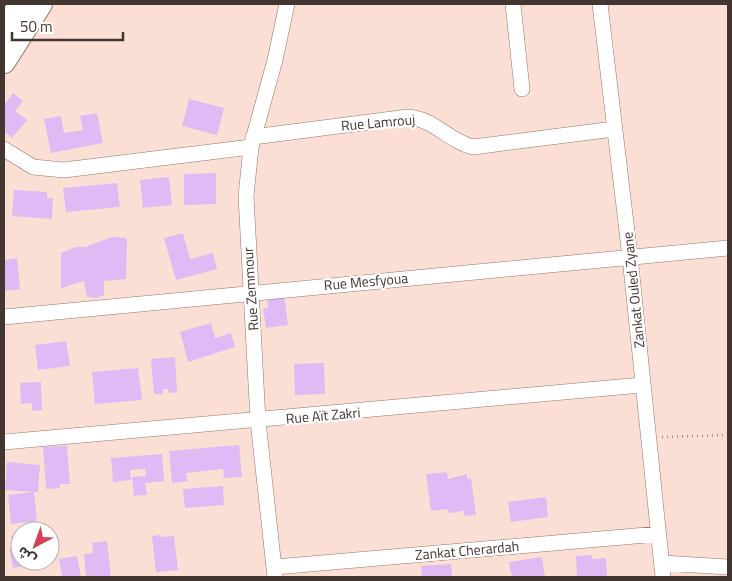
<svg xmlns="http://www.w3.org/2000/svg" width="732" height="581" font-family="'Titillium Web','Noto Sans Arabic',sans-serif">
	<style>
		.building { fill: #dfbaf4 }
		.lines { fill: none; stroke-linecap: round; stroke-linejoin: round }
		.minor-casing { stroke: #957569; stroke-width: 16 }
		.secondary-casing { stroke: #957569; stroke-width: 24 }
		.path { stroke: #a08b83; stroke-width: 2.5; stroke-dasharray: 1 4; stroke-linecap: butt }
		.minor { stroke: #fff; stroke-width: 15 }
		.secondary { stroke: #fff; stroke-width: 22 }
		.labels { text-anchor: middle; dominant-baseline: central; stroke-width: 4.5; stroke-linejoin: round; paint-order: stroke }
		.street-label { font-size: 14px; fill: #433530; stroke: #fff }
	</style>
	<rect width="100%" height="100%" fill="#fcdfd4"/>
	<path class="building" d="M 13,93 L 23,101 L 15,111 L 27,120 L 12,138 L 4,131 L 4,105 Z
		M 189,99 L 224,108 L 217,135 L 182,126 Z
		M 97,113 L 103,143 L 51,153 L 44,119 L 61,116 L 64,133 L 83,130 L 80,116 Z
		M 216,173 L 216,204 L 184,205 L 184,174 Z
		M 169,177 L 172,205 L 143,208 L 140,180 Z
		M 117,183 L 120,207 L 66,212 L 63,188 Z
		M 14,190 L 47,192 L 47,198 L 53,198 L 52,219 L 12,216 Z
		M 183,233 L 190,259 L 213,253 L 217,269 L 176,280 L 164,238 Z
		M 112,237 L 126,238 L 127,240 L 126,279 L 104,281 L 104,295 L 97,298 L 87,297 L 84,281 L 61,288 L 61,253 L 76,247 L 85,247 Z
		M 17,258 L 20,289 L 4,291 L 4,260 Z
		M 284,296 L 288,325 L 266,328 L 263,308 L 268,308 L 267,299 Z
		M 211,323 L 215,338 L 231,333 L 235,347 L 188,362 L 180,332 Z
		M 66,341 L 70,366 L 38,370 L 35,345 Z
		M 175,357 L 177,392 L 169,393 L 168,389 L 163,389 L 163,394 L 154,394 L 151,359 Z
		M 324,363 L 325,394 L 295,395 L 294,364 Z
		M 138,368 L 142,400 L 95,404 L 92,372 Z
		M 41,382 L 42,410 L 32,411 L 32,403 L 21,404 L 20,383 Z
		M 239,445 L 242,477 L 224,478 L 223,469 L 186,473 L 187,481 L 172,483 L 169,451 Z
		M 67,446 L 70,484 L 60,484 L 60,488 L 46,489 L 43,447 Z
		M 162,454 L 164,481 L 145,483 L 147,495 L 134,496 L 132,477 L 146,476 L 145,469 L 130,470 L 131,480 L 113,482 L 111,458 Z
		M 7,462 L 40,465 L 38,492 L 34,492 L 37,521 L 11,524 L 8,495 L 34,492 L 5,490 Z
		M 447,472 L 448,479 L 467,474 L 467,479 L 471,478 L 476,515 L 464,516 L 464,511 L 449,513 L 448,509 L 431,511 L 426,474 Z
		M 223,486 L 224,505 L 185,508 L 183,489 Z
		M 546,497 L 548,517 L 511,522 L 508,502 Z
		M 20,534 L 20,561 L 43,562 L 13,568 L 9,549 L 14,547 L 11,536 Z
		M 161,535 L 161,537 L 174,536 L 178,570 L 156,572 L 152,536 Z
		M 107,541 L 111,577 L 86,577 L 84,554 L 93,553 L 92,543 Z
		M 592,555 L 592,559 L 606,558 L 607,576 L 577,577 L 576,556 Z
		M 77,556 L 81,577 L 62,576 L 59,559 Z
		M 542,557 L 545,577 L 512,577 L 509,562 Z
		M 451,564 L 452,577 L 422,577 L 421,566 Z"/>
	<g class="lines">
		<defs>
			<path id="minor" d="M 513,4 L 522,89
				M 600,4 L 630,257 L 663,577
				M 253,137 L 408,117 C 435,119 448,141 473,147 L 614,129
				M 4,149 L 33,167 L 64,170 L 251,147
				M 4,317 L 728,248
				M 4,442 L 642,385
				M 662,563 L 728,567
				M 275,567 L 658,534
				M 275,577 L 258,421 L 246,196 L 251,147 L 275,60 L 287,4"/>
			<path id="secondary" d="M 4,29 L 20,4
				M 4,62 L 41,4"/>
		</defs>
		<use href="#minor" class="minor-casing"/>
		<use href="#secondary" class="secondary-casing"/>
		<path class="path" d="M 662,437 L 728,435"/>
		<use href="#minor" class="minor"/>
		<use href="#secondary" class="secondary"/>
	</g>
	<g class="labels">
		<g class="street-label">
			<text transform="translate(378 122) rotate(-5)">Rue Lamrouj</text>
			<text transform="translate(366 281) rotate(-5)">Rue Mesfyoua</text>
			<text transform="translate(250 289) rotate(-94)">Rue Zemmour</text>
			<text transform="translate(633 290) rotate(-96)">Zankat Ouled Zyane</text>
			<text transform="translate(323 415) rotate(-5)">Rue Aït Zakri</text>
			<text transform="translate(467 550) rotate(-5)">Zankat Cherardah</text>
		</g>
	</g>
	<rect width="732" height="581" fill="none" stroke="#433530" stroke-width="10"/>
	<g transform="translate(35 546) rotate(221)"><circle r="24" fill="#ffffff" stroke="#b4aeac"/>
	<path d="M0-4L9 19L0 12L-9 19Z" fill="#d34355"/>
	<text y="-8" font-size="14" font-weight="bold" text-anchor="middle" fill="#433530">ش</text>
	</g>
	<path d="M12 32v8h111v-8" fill="none" stroke="#433530" stroke-width="2.5"/>
	<text x="20" y="32" font-size="15" fill="#433530" stroke="#ffffff" stroke-width="4" paint-order="stroke">50 m</text>
</svg>
